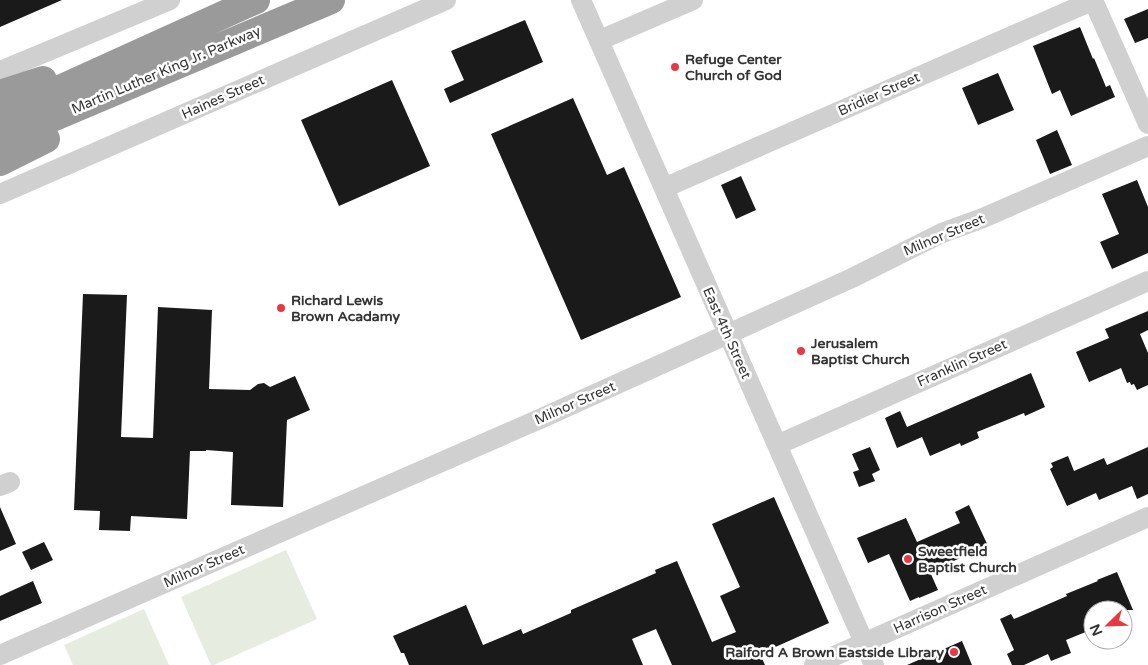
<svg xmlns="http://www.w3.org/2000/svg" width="1148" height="665" font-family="'Varela Round',sans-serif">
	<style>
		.green { fill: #e6ecdf }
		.building { fill: #1a1a1a }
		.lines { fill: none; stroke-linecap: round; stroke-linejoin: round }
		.minor { stroke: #d0d0d0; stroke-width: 20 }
		.highway { stroke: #9a9a9a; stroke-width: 28 }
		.poi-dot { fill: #e63946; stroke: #fff; stroke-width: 2 }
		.labels { text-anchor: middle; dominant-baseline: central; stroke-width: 5; stroke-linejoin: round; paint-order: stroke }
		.poi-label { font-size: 14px; font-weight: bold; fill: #333; stroke: #fff; text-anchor: start }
		.street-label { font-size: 14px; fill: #333; stroke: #fff }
	</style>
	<rect width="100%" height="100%" fill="#fff"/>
	<path class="green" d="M 286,550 L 317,619 L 214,665 L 211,665 L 181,597 Z
		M 144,609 L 169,665 L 73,665 L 64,645 Z"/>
	<path class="building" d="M 0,0 L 62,0 L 0,27 Z
		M 1148,9 L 1148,38 L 1135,43 L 1124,19 Z
		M 525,20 L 543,62 L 450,103 L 444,89 L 464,80 L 451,51 Z
		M 1080,27 L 1093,59 L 1094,58 L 1106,87 L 1110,85 L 1115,97 L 1071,116 L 1060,90 L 1052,94 L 1033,46 Z
		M 998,73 L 1014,110 L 978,125 L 962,88 Z
		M 392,80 L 430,166 L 339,206 L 301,120 Z
		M 573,98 L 607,175 L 624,167 L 681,297 L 581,340 L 491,134 Z
		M 1057,130 L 1072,165 L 1050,174 L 1036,140 Z
		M 741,176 L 756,210 L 736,219 L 721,185 Z
		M 1137,180 L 1148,207 L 1148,253 L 1112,269 L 1100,242 L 1119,234 L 1102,194 Z
		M 83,294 L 127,295 L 121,437 L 153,438 L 158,307 L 212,310 L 209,389 L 250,390 L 258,384 L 264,383 L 270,387 L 295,376 L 310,410 L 287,420 L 283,507 L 231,505 L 233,452 L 206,450 L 206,451 L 190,451 L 187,519 L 131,516 L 130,531 L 99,530 L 100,511 L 74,510 Z
		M 1148,311 L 1148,330 L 1140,334 L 1148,353 L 1148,385 L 1137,390 L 1134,384 L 1131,385 L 1130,382 L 1127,383 L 1121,368 L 1089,382 L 1076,352 L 1109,338 L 1105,329 Z
		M 1031,373 L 1045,407 L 1025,416 L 1024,413 L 977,432 L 979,438 L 961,446 L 960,443 L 930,456 L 922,437 L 897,448 L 885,418 L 900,411 L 907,427 Z
		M 870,447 L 880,470 L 872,474 L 875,481 L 859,487 L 853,472 L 859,470 L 852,454 Z
		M 1148,447 L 1148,494 L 1137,499 L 1132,486 L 1099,500 L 1096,493 L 1067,506 L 1050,469 L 1053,467 L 1051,463 L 1068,456 L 1074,471 L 1104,458 L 1107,465 Z
		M 774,497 L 829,623 L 760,654 L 765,665 L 672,665 L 656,629 L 632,639 L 643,665 L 409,665 L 404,653 L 401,653 L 393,636 L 466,605 L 483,645 L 521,629 L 523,634 L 571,613 L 571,610 L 656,573 L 655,570 L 677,561 L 712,642 L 736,632 L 720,596 L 740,587 L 712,524 Z
		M 969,505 L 989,548 L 974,555 L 973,552 L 930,572 L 938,590 L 919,598 L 919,597 L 910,601 L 889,554 L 868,563 L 857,538 L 906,518 L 917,542 L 960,523 L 955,512 Z
		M 0,507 L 16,544 L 0,551 Z
		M 44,542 L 53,560 L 31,570 L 22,552 Z
		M 1117,572 L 1133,610 L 1093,610 L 1093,629 L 1066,640 L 1071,653 L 1051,661 L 1048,654 L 1024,665 L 1012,665 L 1007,654 L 1014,650 L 1000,619 L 1011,614 L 1014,619 L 1067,596 L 1066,594 L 1098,581 L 1097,580 Z
		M 33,581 L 42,603 L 0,621 L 0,596 Z
		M 962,641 L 972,665 L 907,665 L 953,645 Z"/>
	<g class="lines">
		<path class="minor" d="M 581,0 L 874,665
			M 1093,0 L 1148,124
			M 600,40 L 693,0
			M 0,71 L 58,47 L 170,0
			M 664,188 L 1094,0
			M 0,194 L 446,0
			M 777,445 L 1148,281
			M 0,486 L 10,482
			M 0,655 L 542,418 L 852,278 L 942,233 L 983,218 L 1148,146
			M 814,665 L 1148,517"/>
		<path class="highway" d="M 0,94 L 43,80
			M 0,116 L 256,0
			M 0,140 L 331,0
			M 0,162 L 46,139"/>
	</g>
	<g class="poi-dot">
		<circle cx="675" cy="67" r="5"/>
		<circle cx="281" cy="308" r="5"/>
		<circle cx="801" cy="351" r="5"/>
		<circle cx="908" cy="559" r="5"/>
		<circle cx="954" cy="652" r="5"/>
	</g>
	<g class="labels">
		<g class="poi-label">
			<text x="685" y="59">Refuge Center<tspan x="685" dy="16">Church of God</tspan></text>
			<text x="291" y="300">Richard Lewis<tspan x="291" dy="16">Brown Acadamy</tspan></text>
			<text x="811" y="343">Jerusalem<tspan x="811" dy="16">Baptist Church</tspan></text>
			<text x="918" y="551">Sweetfield<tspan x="918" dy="16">Baptist Church</tspan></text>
			<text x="944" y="652" text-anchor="end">Raiford A Brown Eastside Library</text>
		</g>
		<g class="street-label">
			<text transform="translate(166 70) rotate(-23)">Martin Luther King Jr. Parkway</text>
			<text transform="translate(879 94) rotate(-24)">Bridier Street</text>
			<text transform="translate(223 97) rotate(-24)">Haines Street</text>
			<text transform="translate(944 235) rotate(-23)">Milnor Street</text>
			<text transform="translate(727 333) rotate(66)">East 4th Street</text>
			<text transform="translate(962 363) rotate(-24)">Franklin Street</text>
			<text transform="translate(575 403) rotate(-24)">Milnor Street</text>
			<text transform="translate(204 566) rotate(-24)">Milnor Street</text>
			<text transform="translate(940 609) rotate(-24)">Harrison Street</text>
		</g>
	</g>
	<g transform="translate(1108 625) rotate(247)"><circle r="24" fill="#ffffff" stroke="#adadad"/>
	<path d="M0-4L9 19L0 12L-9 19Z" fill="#e63946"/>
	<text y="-8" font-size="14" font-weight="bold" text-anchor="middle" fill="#333333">N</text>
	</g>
</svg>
